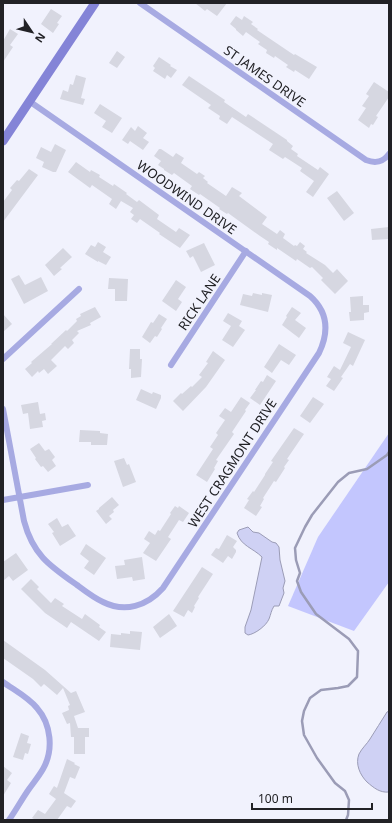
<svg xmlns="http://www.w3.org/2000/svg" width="392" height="823" font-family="'Noto Sans',sans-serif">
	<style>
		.green { fill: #c3c6fe }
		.water { fill: #cfd1f4; stroke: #9b9cb6 }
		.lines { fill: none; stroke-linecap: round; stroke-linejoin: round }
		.stream { stroke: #9b9cb6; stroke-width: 2.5 }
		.building { fill: #d6d7e1 }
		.street { stroke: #a7aae2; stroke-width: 6 }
		.secondary { stroke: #8484d7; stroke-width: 9 }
		.labels { text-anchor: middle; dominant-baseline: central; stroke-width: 3; stroke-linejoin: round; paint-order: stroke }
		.street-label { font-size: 13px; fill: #222226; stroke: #f1f2fd }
	</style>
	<rect width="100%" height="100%" fill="#f1f2fd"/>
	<path class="green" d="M 389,433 L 389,582 L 354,631 L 288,606 L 318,537 Z"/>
	<path class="water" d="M 248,527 L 253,532 L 259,533 L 272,542 L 276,543 L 279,547 L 280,560 L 285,581 L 283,588 L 284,593 L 279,606 L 274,606 C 271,611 271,614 269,619 C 266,626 255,634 248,635 L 245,633 L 245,627 L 251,610 L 262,557 C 253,548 241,546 237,533 L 239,530 Z
		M 389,711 L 389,792 C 380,793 374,788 367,782 C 360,775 355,764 359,754 C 362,748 367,744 370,739 C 376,730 381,721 387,712 Z"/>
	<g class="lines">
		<path class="stream" d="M 346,820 L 348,815 L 349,800 L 345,791 L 335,783 L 317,758 L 304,735 L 302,721 L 304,711 L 310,698 L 321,690 L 338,688 L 348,686 L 357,677 L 358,651 L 349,639 L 316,614 L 301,592 L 297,581 L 300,573 L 296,560 L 295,548 L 305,527 L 312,515 L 338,482 L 349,473 L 367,469 L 387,455 L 389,452"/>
	</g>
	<path class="building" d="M 195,3 L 227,3 L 217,16 L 207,9 L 205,11 Z
		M 51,9 L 62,16 L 57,23 L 59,24 L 53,33 L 41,24 Z
		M 236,16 L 242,20 L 244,16 L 253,22 L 251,24 L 258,29 L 257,30 L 294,55 L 295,54 L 317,67 L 309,79 L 295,70 L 294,72 L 286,67 L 288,65 L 275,56 L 274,58 L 266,53 L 267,50 L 258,44 L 260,42 L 246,32 L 243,36 L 236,30 L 236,29 L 230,24 Z
		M 10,29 L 18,34 L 10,45 L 13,47 L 3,62 L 3,41 Z
		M 117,51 L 125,57 L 117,68 L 109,63 Z
		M 159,57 L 171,65 L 170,66 L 177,70 L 171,78 L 167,75 L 165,79 L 153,71 L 155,68 L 153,66 Z
		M 76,75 L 86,78 L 81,98 L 85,99 L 83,105 L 60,99 L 63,90 L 68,92 L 70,84 L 73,85 Z
		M 189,76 L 225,100 L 224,102 L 246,117 L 248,114 L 287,140 L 287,141 L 293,146 L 291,149 L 298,154 L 297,156 L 318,170 L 320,167 L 329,174 L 313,197 L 306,192 L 314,181 L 300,171 L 302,168 L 285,157 L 283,159 L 269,150 L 273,144 L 232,117 L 227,124 L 219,119 L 220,116 L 208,108 L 211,105 L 182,85 Z
		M 374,82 L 389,92 L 389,97 L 376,116 L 378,117 L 373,125 L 371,124 L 369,128 L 358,120 L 366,108 L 362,106 L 369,96 L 366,94 Z
		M 100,104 L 122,118 L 112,133 L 102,127 L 106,121 L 94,113 Z
		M 138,126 L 147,133 L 143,138 L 149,142 L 143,150 L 130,141 L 128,144 L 122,140 L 131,127 L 135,131 Z
		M 55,144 L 66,150 L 56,172 L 53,172 L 42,167 L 44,162 L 36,158 L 41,147 L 51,152 Z
		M 159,149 L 161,149 L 173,157 L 176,153 L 184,158 L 181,163 L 197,174 L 199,172 L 205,176 L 203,178 L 208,182 L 207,183 L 226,196 L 232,187 L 242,193 L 239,196 L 267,217 L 262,224 L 277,234 L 280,230 L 285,234 L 283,238 L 294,246 L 295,245 L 297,246 L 300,242 L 305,246 L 303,249 L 307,252 L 306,253 L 325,265 L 333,273 L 337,269 L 348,281 L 335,294 L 321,280 L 323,278 L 312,267 L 310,268 L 297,259 L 296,261 L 277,248 L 277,250 L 268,244 L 269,242 L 260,236 L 228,213 L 227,214 L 219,209 L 220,208 L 200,194 L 199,195 L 190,189 L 192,186 L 174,173 L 172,175 L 164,170 L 164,169 L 158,165 L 161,161 L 154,156 Z
		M 76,162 L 90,172 L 91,170 L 100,175 L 99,177 L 113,186 L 114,184 L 127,193 L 126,194 L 137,202 L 139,200 L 159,215 L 157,219 L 176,232 L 179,228 L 190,235 L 180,248 L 159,234 L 160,233 L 140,219 L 137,223 L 131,219 L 134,215 L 130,212 L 133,208 L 121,201 L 116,209 L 109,204 L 112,199 L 92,185 L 90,188 L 68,172 Z
		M 29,169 L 38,175 L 3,222 L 3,202 L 12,190 L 10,188 L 17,180 L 19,181 Z
		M 337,191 L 354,213 L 344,221 L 327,198 Z
		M 389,227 L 389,239 L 372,240 L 371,229 Z
		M 98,242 L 106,247 L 103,252 L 111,257 L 106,265 L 98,261 L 98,262 L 85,254 L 91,245 L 95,247 Z
		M 204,243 L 215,265 L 201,272 L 193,256 L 190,258 L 186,251 Z
		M 63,248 L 72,257 L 60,268 L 62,269 L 54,276 L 45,265 Z
		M 19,275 L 25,285 L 41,277 L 48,291 L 24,304 L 11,279 Z
		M 109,278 L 128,279 L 127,301 L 115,301 L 115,289 L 108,289 Z
		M 176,280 L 186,287 L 178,299 L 182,302 L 176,311 L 162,301 Z
		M 253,293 L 262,295 L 262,293 L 272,295 L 268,312 L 240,305 L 243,294 L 252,296 Z
		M 363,296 L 363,305 L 369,305 L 369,312 L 364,313 L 364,320 L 350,321 L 349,312 L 351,312 L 350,297 Z
		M 95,307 L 101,317 L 90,323 L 91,325 L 77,331 L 79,333 L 72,340 L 74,343 L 68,349 L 65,346 L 51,360 L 57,366 L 48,374 L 44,369 L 39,373 L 38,371 L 32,377 L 25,369 L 32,363 L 31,362 L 52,344 L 51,344 L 66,330 L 67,331 L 77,321 L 76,319 L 81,316 L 80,314 Z
		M 292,307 L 301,313 L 295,320 L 306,328 L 299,338 L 282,325 L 287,317 L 286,316 Z
		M 228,313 L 242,321 L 239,326 L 245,330 L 233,347 L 222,340 L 231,326 L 223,321 Z
		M 3,314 L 12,324 L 3,332 Z
		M 159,314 L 167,319 L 161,328 L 162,329 L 157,337 L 155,336 L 150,343 L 142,337 L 151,322 L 153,323 Z
		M 348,332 L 365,340 L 353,366 L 350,364 L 341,377 L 343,378 L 334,391 L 326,386 L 331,379 L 327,377 L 334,366 L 340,370 L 351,347 L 343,343 Z
		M 279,344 L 296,355 L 289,365 L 281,360 L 272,373 L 264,367 Z
		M 130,349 L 140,349 L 140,359 L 142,359 L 141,377 L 131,378 L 131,369 L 129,369 Z
		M 213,351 L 225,360 L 206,387 L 183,411 L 173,401 L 181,393 L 182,394 L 191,386 L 192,387 L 202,377 L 199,375 L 208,363 L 206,362 Z
		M 267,375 L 276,381 L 260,405 L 250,398 L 256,390 L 255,390 L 261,381 L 263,382 Z
		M 141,389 L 152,394 L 153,392 L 161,395 L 161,398 L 156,409 L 136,400 Z
		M 241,397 L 250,403 L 245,410 L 246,411 L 232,432 L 234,434 L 216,460 L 218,461 L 214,468 L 215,469 L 207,482 L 196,475 L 213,449 L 210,447 L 218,435 L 216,433 L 225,420 L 219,416 L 225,408 L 231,412 Z
		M 313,397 L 324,404 L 310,423 L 300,416 Z
		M 38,402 L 40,414 L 45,413 L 46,420 L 42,421 L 43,427 L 30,429 L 28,413 L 23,414 L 21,405 Z
		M 294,428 L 304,434 L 287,459 L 289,460 L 284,467 L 285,468 L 276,482 L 274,481 L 263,498 L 264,499 L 260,506 L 262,507 L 256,516 L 244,508 L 249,500 L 247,499 L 253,491 L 254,492 L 265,475 L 265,474 L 273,462 L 271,461 Z
		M 80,430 L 100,431 L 100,433 L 108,434 L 107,445 L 91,445 L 91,442 L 79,442 Z
		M 39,443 L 45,451 L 49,449 L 55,457 L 52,460 L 56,466 L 48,472 L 43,466 L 41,467 L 35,459 L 36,458 L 30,449 Z
		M 124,458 L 127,465 L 129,464 L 136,482 L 123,487 L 114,461 Z
		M 112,497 L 119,505 L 113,510 L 114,512 L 109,516 L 112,519 L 106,524 L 96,511 L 99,509 L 99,508 Z
		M 175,506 L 178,508 L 179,506 L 189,513 L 183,522 L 179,520 L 168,537 L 171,539 L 156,561 L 143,553 L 150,543 L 144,539 L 149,531 L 155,535 L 158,530 L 160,531 L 171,514 L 170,513 Z
		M 57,518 L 62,527 L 68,524 L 76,536 L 60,546 L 52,533 L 54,532 L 48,524 Z
		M 227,535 L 237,541 L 233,547 L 236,550 L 236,552 L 232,559 L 228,556 L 223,563 L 211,555 L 216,548 L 219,549 Z
		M 86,544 L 106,558 L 94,575 L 84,568 L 89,561 L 80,554 Z
		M 16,553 L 28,570 L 13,581 L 9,576 L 3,581 L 3,562 Z
		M 142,557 L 145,579 L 133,581 L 132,577 L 117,579 L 115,566 L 125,565 L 124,560 Z
		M 202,567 L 213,574 L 198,597 L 199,598 L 194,606 L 195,607 L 192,613 L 188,610 L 184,617 L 173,611 Z
		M 31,579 L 39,587 L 37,589 L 51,603 L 55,598 L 64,604 L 62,606 L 82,619 L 85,614 L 100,625 L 99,627 L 106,632 L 99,641 L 71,622 L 67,628 L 45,613 L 21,589 Z
		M 169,614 L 177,626 L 160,638 L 153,627 Z
		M 130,631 L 142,632 L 140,650 L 110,647 L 111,634 L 121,635 L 121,633 L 130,634 Z
		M 3,640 L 45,670 L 71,693 L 76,691 L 85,712 L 74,716 L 78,728 L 89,728 L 89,737 L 85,737 L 85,754 L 74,754 L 74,737 L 71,737 L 70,723 L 67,724 L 62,713 L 69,710 L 68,706 L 70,705 L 63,688 L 57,695 L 44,684 L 41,687 L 33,679 L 3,658 Z
		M 21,733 L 29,736 L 27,743 L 31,744 L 28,754 L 25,753 L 23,760 L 13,757 Z
		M 67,759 L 75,763 L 74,764 L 80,767 L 75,779 L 70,777 L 64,793 L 76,801 L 71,808 L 67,806 L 57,820 L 36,820 L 32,818 L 38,810 L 45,814 L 56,799 L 49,794 L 54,786 L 57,788 Z
		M 3,766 L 12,773 L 7,780 L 11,783 L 3,796 Z"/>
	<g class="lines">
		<path class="street" d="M 140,3 L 366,160 C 376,164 383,162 389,154
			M 3,359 L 79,289
			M 171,365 L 246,251
			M 3,409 L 24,521 C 33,555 50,566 77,585 C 85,591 94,598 103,602 C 125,613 147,606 163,588 L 319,353 C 329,332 328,312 310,296 L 29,101
			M 3,500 L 88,485
			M 3,682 C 14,690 28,697 37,708 C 51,724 54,750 43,769 C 39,776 34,782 29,789 C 22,799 16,810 9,820"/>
		<path class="secondary" d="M 3,141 L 95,3"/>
	</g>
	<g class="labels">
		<g class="street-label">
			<text transform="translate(265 76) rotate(35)">ST JAMES DRIVE</text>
			<text transform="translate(187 197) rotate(35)">WOODWIND DRIVE</text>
			<text transform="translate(199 302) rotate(-56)">RICK LANE</text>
			<text transform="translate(232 463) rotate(-57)">WEST CRAGMONT DRIVE</text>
		</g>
	</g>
	<rect width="392" height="823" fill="none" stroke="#222226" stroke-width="8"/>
	<g transform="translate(32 32) rotate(125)" stroke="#f1f2fd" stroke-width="3" paint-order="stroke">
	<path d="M0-3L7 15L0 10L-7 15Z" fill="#222226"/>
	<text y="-6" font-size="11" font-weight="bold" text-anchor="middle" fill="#222226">N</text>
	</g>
	<path d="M252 803v6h120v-6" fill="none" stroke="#222226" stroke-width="2"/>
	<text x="258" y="803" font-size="12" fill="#222226" stroke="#f1f2fd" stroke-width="3" paint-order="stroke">100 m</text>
</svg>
